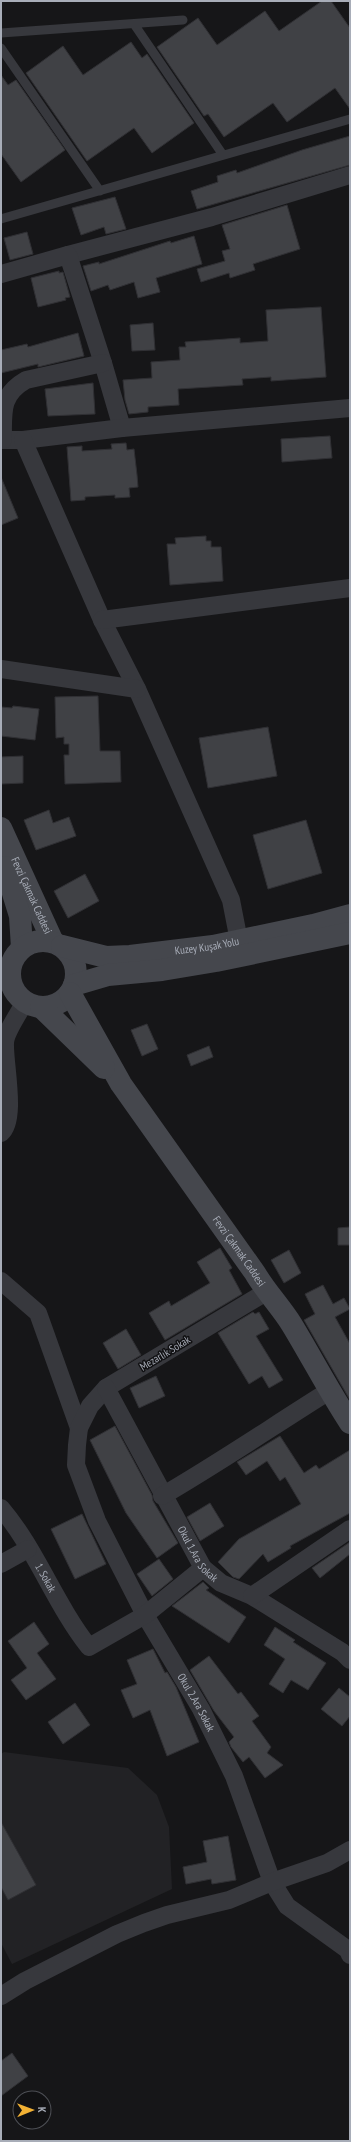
<svg xmlns="http://www.w3.org/2000/svg" width="351" height="2142" font-family="'PT Sans Narrow',sans-serif">
	<style>
		.built { fill: #222225 }
		.building { fill: #404145; stroke: #303034 }
		.lines { fill: none; stroke-linecap: round; stroke-linejoin: round }
		.lane { stroke: #37383d; stroke-width: 9 }
		.street { stroke: #37383d; stroke-width: 18 }
		.secondary { stroke: #45474d; stroke-width: 22 }
		.labels { text-anchor: middle; dominant-baseline: central; stroke-width: 3; stroke-linejoin: round; paint-order: stroke }
		.street-label { font-size: 11px; fill: #a8adb8; stroke: #111113 }
	</style>
	<rect width="100%" height="100%" fill="#161618"/>
	<path class="built" d="M 4,1752 L 128,1768 L 157,1795 L 169,1827 L 172,1889 L 12,1964 L 1,1943 L 1,1754 Z"/>
	<path class="building" d="M 322,1 L 331,1 L 350,28 L 350,109 L 335,88 L 287,122 L 273,103 L 224,137 L 208,114 L 204,116 L 157,47 L 198,18 L 217,45 L 265,11 L 279,31 Z
		M 131,42 L 142,58 L 147,54 L 194,123 L 152,153 L 134,128 L 87,161 L 26,73 L 63,46 L 83,75 Z
		M 1,75 L 8,85 L 16,80 L 65,150 L 21,182 L 1,154 Z
		M 350,136 L 350,165 L 197,209 L 191,191 L 218,182 L 217,176 L 236,170 L 237,173 L 302,150 Z
		M 115,197 L 126,229 L 106,234 L 104,227 L 81,235 L 72,208 Z
		M 287,205 L 300,249 L 253,264 L 255,270 L 230,278 L 229,273 L 201,282 L 197,269 L 225,261 L 222,251 L 230,249 L 222,225 Z
		M 27,232 L 33,254 L 10,260 L 4,238 Z
		M 194,236 L 202,264 L 156,278 L 160,292 L 138,298 L 134,282 L 110,290 L 108,285 L 91,291 L 83,266 L 99,262 L 99,264 L 170,241 L 171,243 Z
		M 59,271 L 59,273 L 63,272 L 70,297 L 65,298 L 66,300 L 38,307 L 31,278 Z
		M 321,307 L 326,377 L 271,381 L 271,377 L 242,379 L 243,385 L 178,389 L 179,405 L 148,407 L 148,412 L 129,414 L 125,400 L 123,380 L 152,378 L 151,362 L 180,360 L 179,347 L 186,347 L 185,342 L 240,338 L 240,343 L 268,341 L 266,310 Z
		M 153,323 L 155,350 L 132,351 L 130,325 Z
		M 78,333 L 84,356 L 38,367 L 38,364 L 1,373 L 1,350 L 27,344 L 28,347 Z
		M 93,383 L 95,414 L 48,416 L 45,389 Z
		M 330,436 L 332,458 L 282,462 L 281,439 Z
		M 126,443 L 127,450 L 134,449 L 137,475 L 138,487 L 129,488 L 130,497 L 115,498 L 115,495 L 85,497 L 85,500 L 71,501 L 67,447 L 82,446 L 82,451 L 112,449 L 111,444 Z
		M 1,477 L 18,518 L 1,525 Z
		M 206,536 L 206,541 L 211,541 L 211,547 L 221,547 L 223,581 L 170,585 L 167,544 L 176,544 L 175,538 Z
		M 98,696 L 100,751 L 120,751 L 121,782 L 65,784 L 64,755 L 69,755 L 69,744 L 64,744 L 64,737 L 56,738 L 55,697 Z
		M 13,706 L 39,709 L 35,740 L 1,736 L 1,707 L 12,708 Z
		M 268,727 L 277,776 L 208,788 L 199,738 Z
		M 23,756 L 23,783 L 1,784 L 1,757 Z
		M 49,810 L 53,823 L 69,817 L 76,836 L 36,850 L 24,820 Z
		M 306,820 L 322,873 L 268,889 L 253,835 Z
		M 85,874 L 99,901 L 68,918 L 54,891 Z
		M 147,1024 L 158,1049 L 142,1056 L 131,1030 Z
		M 209,1046 L 213,1057 L 191,1066 L 187,1055 Z
		M 350,1227 L 350,1245 L 338,1245 L 338,1228 Z
		M 220,1248 L 232,1268 L 229,1270 L 242,1294 L 165,1340 L 149,1313 L 169,1301 L 171,1306 L 210,1283 L 197,1262 Z
		M 289,1250 L 301,1273 L 284,1283 L 271,1260 Z
		M 323,1285 L 333,1304 L 344,1298 L 350,1309 L 335,1317 L 350,1344 L 350,1400 L 304,1320 L 315,1314 L 305,1294 Z
		M 253,1312 L 255,1314 L 259,1312 L 269,1329 L 256,1336 L 283,1380 L 269,1388 L 262,1376 L 249,1384 L 218,1333 Z
		M 126,1329 L 141,1355 L 118,1369 L 103,1343 Z
		M 156,1376 L 165,1396 L 139,1408 L 130,1388 Z
		M 115,1426 L 152,1495 L 153,1501 L 178,1543 L 157,1558 L 126,1513 L 90,1440 Z
		M 280,1436 L 304,1473 L 316,1465 L 319,1469 L 350,1450 L 350,1513 L 290,1546 L 291,1548 L 268,1562 L 263,1554 L 239,1579 L 233,1577 L 218,1562 L 239,1539 L 301,1504 L 285,1477 L 280,1481 L 267,1461 L 246,1475 L 237,1462 Z
		M 210,1503 L 224,1526 L 200,1541 L 187,1517 Z
		M 82,1514 L 106,1564 L 75,1579 L 51,1529 Z
		M 350,1542 L 350,1554 L 320,1578 L 312,1568 Z
		M 159,1559 L 173,1579 L 152,1596 L 137,1574 Z
		M 203,1582 L 209,1588 L 206,1590 L 246,1617 L 229,1643 L 172,1606 Z
		M 34,1622 L 49,1644 L 37,1653 L 56,1679 L 26,1700 L 11,1680 L 27,1668 L 8,1641 Z
		M 275,1627 L 295,1640 L 293,1642 L 326,1663 L 308,1690 L 291,1680 L 283,1693 L 269,1684 L 285,1659 L 264,1645 Z
		M 153,1649 L 165,1673 L 167,1672 L 176,1687 L 199,1742 L 167,1756 L 150,1710 L 133,1718 L 121,1690 L 137,1684 L 127,1660 Z
		M 209,1656 L 238,1694 L 241,1692 L 259,1716 L 252,1721 L 271,1747 L 267,1753 L 283,1765 L 265,1778 L 249,1757 L 243,1762 L 231,1747 L 229,1742 L 234,1737 L 214,1711 L 190,1670 Z
		M 339,1688 L 350,1697 L 350,1716 L 342,1726 L 321,1709 Z
		M 75,1703 L 90,1725 L 63,1744 L 48,1722 Z
		M 1,1822 L 36,1885 L 8,1900 L 1,1887 Z
		M 228,1836 L 236,1880 L 212,1884 L 211,1879 L 186,1884 L 183,1867 L 207,1862 L 203,1841 Z
		M 12,2053 L 28,2076 L 1,2096 L 1,2061 Z"/>
	<g class="lines">
		<path class="lane" d="M 134,24 L 223,155
			M 1,33 L 183,20
			M 1,48 L 100,191
			M 1,219 L 350,119"/>
		<g class="street">
			<path d="M 68,255 L 212,217 L 350,175"/>
			<path d="M 1,274 L 68,255 L 103,363 L 122,428"/>
			<path d="M 1,440 L 23,440 L 122,428 L 350,408"/>
			<path d="M 3,440 C 3,412 0,395 26,380 L 103,363"/>
			<path d="M 23,440 L 102,620 L 137,689 L 231,900 L 239,941"/>
			<path d="M 102,620 L 350,588"/>
			<path d="M 1,669 L 137,689"/>
			<path d="M 1,1133 C 17,1120 4,1063 5,1043 C 5,1033 20,1011 25,1002"/>
			<path d="M 1,1281 L 38,1313 L 79,1428"/>
			<path id="s1" d="M 266,1292 L 106,1388 L 90,1406 L 79,1428 L 77,1445 L 76,1465 L 97,1521 L 145,1615 L 201,1709 L 234,1776 L 272,1882 L 287,1906 L 348,1950 L 350,1955"/>
			<path id="s2" d="M 106,1388 L 203,1568 L 221,1583 L 252,1596 L 342,1652 L 350,1660"/>
			<path d="M 162,1496 C 219,1463 273,1426 329,1391"/>
			<path id="s3" d="M 1,1508 C 36,1549 55,1604 89,1647 L 145,1615 L 203,1568"/>
			<path d="M 1,1564 L 28,1549"/>
			<path d="M 252,1596 L 350,1529"/>
			<path d="M 1,1996 L 25,1981 L 117,1934 L 144,1923 L 167,1915 L 229,1900 L 272,1882 L 327,1863 L 350,1850"/>
		</g>
		<g class="secondary">
			<path id="s4" d="M 1,828 L 53,942"/>
			<path d="M 5,867 L 20,916 L 22,948"/>
			<circle cx="43" cy="974" r="33"/>
			<path id="s5" d="M 62,946 L 106,957 L 130,956 L 213,946 L 313,925 L 350,915"/>
			<path d="M 74,985 L 108,975 L 162,970 L 216,961 L 350,933"/>
			<path id="s6" d="M 70,993 L 121,1084 L 255,1273 C 266,1292 281,1307 292,1325 C 312,1358 329,1391 350,1423"/>
			<path d="M 41,1007 L 104,1068"/>
		</g>
	</g>
	<g class="labels">
		<g class="street-label">
			<text stroke="none"><textPath href="#s4" startOffset="74">Fevzi Çakmak Caddesi</textPath></text>
			<text stroke="none"><textPath href="#s5" startOffset="147">Kuzey Kuşak Yolu</textPath></text>
			<text stroke="none"><textPath href="#s6" startOffset="309">Fevzi Çakmak Caddesi</textPath></text>
			<text transform="translate(165 1353) rotate(-31)">Mezarlık Sokak</text>
			<text stroke="none"><textPath href="#s2" startOffset="190">Okul 1.Ara Sokak</textPath></text>
			<text stroke="none"><textPath href="#s3" startOffset="83">1. Sokak</textPath></text>
			<text stroke="none"><textPath href="#s1" startOffset="539">Okul 2.Ara Sokak</textPath></text>
		</g>
	</g>
	<rect width="351" height="2142" fill="none" stroke="#a8adb8" stroke-width="4"/>
	<g transform="translate(32 2110) rotate(89)"><circle r="19" fill="#111113" stroke="#4d4f55"/>
	<path d="M0-3L7 15L0 10L-7 15Z" fill="#f2b134"/>
	<text y="-6" font-size="11" font-weight="bold" text-anchor="middle" fill="#a8adb8">K</text>
	</g>
</svg>
